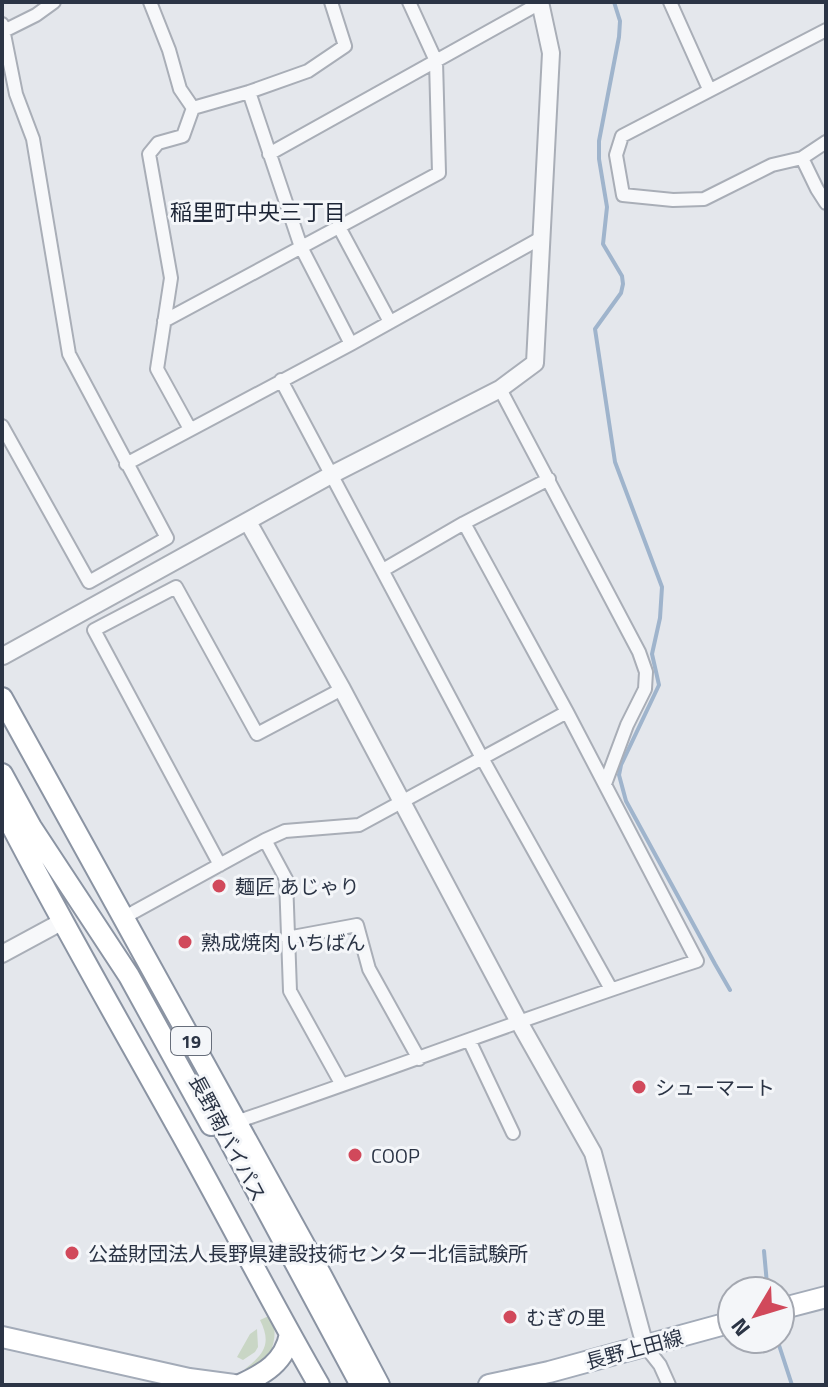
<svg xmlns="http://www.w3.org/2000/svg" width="828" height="1387" font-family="'Titillium Web','Noto Sans JP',sans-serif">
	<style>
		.green { fill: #c9d6c5 }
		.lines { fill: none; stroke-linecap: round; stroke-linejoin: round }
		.stream { stroke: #9fb4cc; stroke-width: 4 }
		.minor-casing { stroke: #a9aeb7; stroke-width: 16 }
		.tertiary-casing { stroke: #a9aeb7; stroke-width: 20 }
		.primary-casing { stroke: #a3abb8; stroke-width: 24 }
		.trunk-casing { stroke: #8b94a3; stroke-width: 24 }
		.minor { stroke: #f7f8fa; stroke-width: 12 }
		.tertiary { stroke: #f7f8fa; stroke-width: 16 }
		.primary { stroke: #fff; stroke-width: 20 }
		.trunk { stroke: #fff; stroke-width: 20 }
		.poi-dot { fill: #d1495b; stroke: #f4f6f9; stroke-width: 3 }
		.labels { text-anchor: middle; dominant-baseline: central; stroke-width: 6; stroke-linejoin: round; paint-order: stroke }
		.shield { fill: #f4f6f9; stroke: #676e7b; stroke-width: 2 }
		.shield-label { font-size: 18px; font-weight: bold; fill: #2b3445 }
		.poi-label { font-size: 20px; fill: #2b3445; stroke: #f4f6f9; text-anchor: start }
		.street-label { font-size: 20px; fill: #2b3445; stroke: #f4f6f9 }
		.neighbourhood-label { font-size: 22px; fill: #1d2536; stroke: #f4f6f9 }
	</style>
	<rect width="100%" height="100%" fill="#e4e7ec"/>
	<path class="green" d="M 271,1315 C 280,1335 272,1368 245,1369 C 264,1354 272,1344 260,1320 Z
		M 257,1329 L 258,1347 L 255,1352 L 243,1360 L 237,1357 L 250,1334 Z"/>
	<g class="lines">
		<path class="stream" d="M 614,2 L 620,21 L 619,37 L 599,141 L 599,159 L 607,207 L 603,244 L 622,276 L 623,284 L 621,293 L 595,329 L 615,462 L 662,587 L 660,618 L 652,654 L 659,685 L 621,765 L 619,775 L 626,801 L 715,964 L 730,990
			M 764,1251 L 767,1284
			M 777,1339 L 792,1385"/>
		<defs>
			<path id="minor" d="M 150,2 L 169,50 L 180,89 L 193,108
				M 670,2 L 709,89
				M 2,24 L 16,94 L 33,139 L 69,354 L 167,538 L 89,582 L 2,426
				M 826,30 L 622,136 L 616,155 L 623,195 L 673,200 L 704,199 L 772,165 L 802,158 L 826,142
				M 2,32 L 36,15 L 54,2
				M 249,92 L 301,247 L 351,344
				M 269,154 L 540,3
				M 802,158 L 817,189 L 826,203
				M 339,227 L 390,322
				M 164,321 L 439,173 L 436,61 L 409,2
				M 281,380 L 482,758 L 611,989
				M 500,389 L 639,652 L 646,672 L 645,689 L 627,725 L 605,784
				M 190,429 L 157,369 L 171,278 L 149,154 L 158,143 L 183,136 L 193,108 L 249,92 L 308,71 L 345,46 L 331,2
				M 126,464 L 351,344 L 541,238
				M 383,570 L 464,523 L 549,479
				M 265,840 L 286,879 L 290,991 L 342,1085
				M 220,865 L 94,630 L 176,587 L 257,734 L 342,689
				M 123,918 L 265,840 L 285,831 L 359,825 L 567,712
				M 287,938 L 357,925 L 369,969 L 419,1059
				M 469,1040 L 513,1133
				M 236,1122 C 390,1070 542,1011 697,961 L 567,712 L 464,523
				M 645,1346 L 660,1365 L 669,1385"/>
			<path id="tertiary" d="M 248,522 L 342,689 L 519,1022 L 593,1153 L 645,1346
				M 3,656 L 331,475 L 500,389 L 535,363 L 551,53 L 540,2
				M 2,954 L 63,921"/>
			<path id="primary" d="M 780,1309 L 826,1297
				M 2,1337 L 189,1379 L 234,1385
				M 489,1385 L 549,1372 L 732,1322"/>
			<path id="trunk" d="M 2,698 L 322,1277 L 379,1385
				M 2,774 L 31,827 L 129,976 L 211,1125
				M 2,807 C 58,917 121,1025 181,1133 C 228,1217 271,1302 319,1385
				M 211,1106 L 361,1385
				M 240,1385 C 264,1374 285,1362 290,1334"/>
		</defs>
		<use href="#minor" class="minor-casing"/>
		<use href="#tertiary" class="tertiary-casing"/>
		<use href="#primary" class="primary-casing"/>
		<use href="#trunk" class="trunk-casing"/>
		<use href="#minor" class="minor"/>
		<use href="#tertiary" class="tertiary"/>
		<use href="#primary" class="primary"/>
		<use href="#trunk" class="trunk"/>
	</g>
	<g class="poi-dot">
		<circle cx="219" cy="886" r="8"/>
		<circle cx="185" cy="942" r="8"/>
		<circle cx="639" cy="1087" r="8"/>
		<circle cx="355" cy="1155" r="8"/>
		<circle cx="72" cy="1253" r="8"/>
		<circle cx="510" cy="1317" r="8"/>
	</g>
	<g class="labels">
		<rect class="shield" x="171" y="1027" width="40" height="28" rx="6"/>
		<g class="shield-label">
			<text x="191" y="1041">19</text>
		</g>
		<g class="poi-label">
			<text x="235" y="886">麺匠 あじゃり</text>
			<text x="201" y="942">熟成焼肉 いちばん</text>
			<text x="655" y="1087">シューマート</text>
			<text x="371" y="1155">COOP</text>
			<text x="88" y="1253">公益財団法人長野県建設技術センター北信試験所</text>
			<text x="526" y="1317">むぎの里</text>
		</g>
		<g class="street-label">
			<text transform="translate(228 1138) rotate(62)">長野南バイパス</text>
			<text transform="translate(634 1349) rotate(-15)">長野上田線</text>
		</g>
		<g class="neighbourhood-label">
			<text x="258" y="212">稲里町中央三丁目</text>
		</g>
	</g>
	<rect width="828" height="1387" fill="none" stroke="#2b3445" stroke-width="8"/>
	<g transform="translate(756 1315) rotate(232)"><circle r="38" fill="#f4f6f9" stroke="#a4a8b1" stroke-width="2"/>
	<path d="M0-6L14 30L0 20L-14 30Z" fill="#d1495b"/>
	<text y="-12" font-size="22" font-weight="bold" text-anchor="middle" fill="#2b3445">N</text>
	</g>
</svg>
